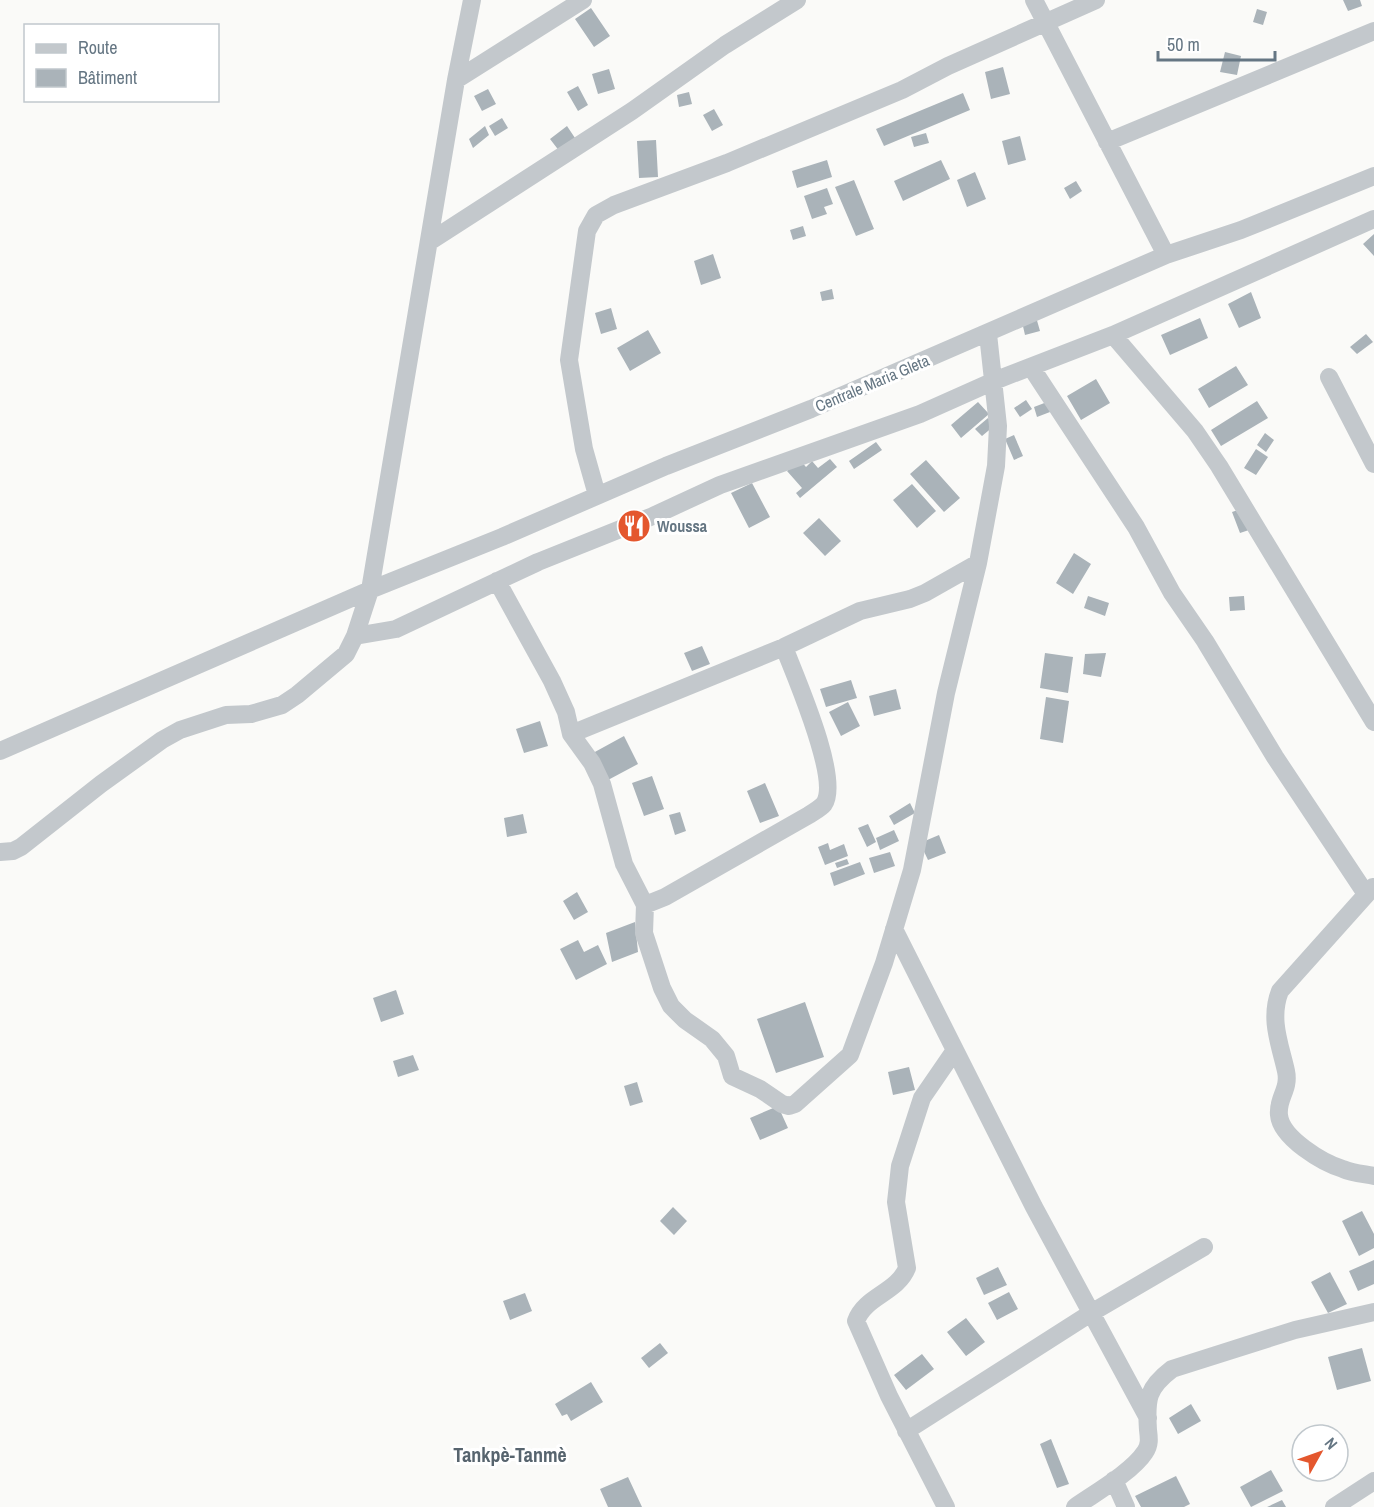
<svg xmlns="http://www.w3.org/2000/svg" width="1374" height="1507" font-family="'Archivo Narrow',sans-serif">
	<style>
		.building { fill: #aab3b9 }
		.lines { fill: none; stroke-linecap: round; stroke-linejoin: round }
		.minor { stroke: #c3c8cc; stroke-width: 18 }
		.labels { text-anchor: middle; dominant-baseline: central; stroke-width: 6; stroke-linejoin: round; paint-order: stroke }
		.street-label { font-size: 16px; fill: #657683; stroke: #fff }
		.poi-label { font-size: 16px; font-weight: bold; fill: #657683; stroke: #fff; text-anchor: start }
		.quarter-label { font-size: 20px; font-weight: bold; fill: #57646e; stroke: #fff }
	</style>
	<rect width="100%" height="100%" fill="#fafaf8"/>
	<path class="building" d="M 1343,0 L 1360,0 L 1362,6 L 1348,11 Z
		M 591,8 L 610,36 L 594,47 L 575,19 Z
		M 1257,9 L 1267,12 L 1263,25 L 1253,22 Z
		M 1225,52 L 1241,56 L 1237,75 L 1220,72 Z
		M 1003,67 L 1010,94 L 991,99 L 985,72 Z
		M 609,69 L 615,89 L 598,94 L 592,74 Z
		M 578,86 L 588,105 L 578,111 L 567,92 Z
		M 488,89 L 496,104 L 482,111 L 474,96 Z
		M 689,92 L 692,104 L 679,107 L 677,95 Z
		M 963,93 L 970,110 L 884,146 L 876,129 Z
		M 714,109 L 723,125 L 712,131 L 703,115 Z
		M 502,118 L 508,128 L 495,136 L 489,126 Z
		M 485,126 L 489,135 L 473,148 L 469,139 Z
		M 567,126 L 577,141 L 560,152 L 550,139 Z
		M 926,133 L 929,143 L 914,147 L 911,137 Z
		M 1020,136 L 1026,160 L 1008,165 L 1002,141 Z
		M 656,140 L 658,177 L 639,178 L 637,141 Z
		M 827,160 L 832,177 L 797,188 L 792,171 Z
		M 941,160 L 950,179 L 903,201 L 894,181 Z
		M 975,172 L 986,199 L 967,207 L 957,180 Z
		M 854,180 L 874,229 L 856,236 L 835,187 Z
		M 1076,181 L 1082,191 L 1070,199 L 1064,188 Z
		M 827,188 L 833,204 L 824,207 L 827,214 L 812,219 L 804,196 Z
		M 803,226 L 806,236 L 793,240 L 790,230 Z
		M 1374,234 L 1374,256 L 1363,244 Z
		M 713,254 L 721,278 L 701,285 L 694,261 Z
		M 832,289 L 834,299 L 822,301 L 820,292 Z
		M 1251,292 L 1261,318 L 1239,328 L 1228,304 Z
		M 611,308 L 617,329 L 601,334 L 595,313 Z
		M 1036,317 L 1040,331 L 1025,335 L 1022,322 Z
		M 1200,318 L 1208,338 L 1170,355 L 1161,335 Z
		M 648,330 L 661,353 L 630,371 L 617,348 Z
		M 1366,334 L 1373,342 L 1357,354 L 1350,347 Z
		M 1236,366 L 1248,385 L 1209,408 L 1198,389 Z
		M 1096,379 L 1110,403 L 1081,420 L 1067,396 Z
		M 1026,400 L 1032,409 L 1020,417 L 1014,408 Z
		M 1257,401 L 1268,418 L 1221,446 L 1211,430 Z
		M 978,402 L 989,414 L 961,438 L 951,425 Z
		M 1047,402 L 1050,412 L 1037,417 L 1034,407 Z
		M 988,418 L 994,426 L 982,436 L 975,429 Z
		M 1265,433 L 1274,440 L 1266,452 L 1257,445 Z
		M 1014,435 L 1023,456 L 1014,460 L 1005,439 Z
		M 876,442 L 882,450 L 854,469 L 849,461 Z
		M 1256,449 L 1268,457 L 1256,475 L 1244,468 Z
		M 830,459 L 837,467 L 800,498 L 796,493 L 802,488 L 787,471 L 800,460 L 806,467 L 812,461 L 818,468 Z
		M 926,460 L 960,498 L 944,512 L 910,474 Z
		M 752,483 L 770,517 L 749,528 L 731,493 Z
		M 912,484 L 936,511 L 917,528 L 893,500 Z
		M 1244,508 L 1252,529 L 1240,533 L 1232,512 Z
		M 819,518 L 841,541 L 825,556 L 803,533 Z
		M 1074,553 L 1091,564 L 1073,594 L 1056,583 Z
		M 1088,596 L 1109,603 L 1105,616 L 1084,608 Z
		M 1244,596 L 1245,610 L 1230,611 L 1229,597 Z
		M 702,646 L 710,664 L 692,671 L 684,653 Z
		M 1045,653 L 1073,657 L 1068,693 L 1040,688 Z
		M 1106,653 L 1101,677 L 1083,674 L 1085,654 Z
		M 851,680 L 857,698 L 826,707 L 820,689 Z
		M 896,689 L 901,709 L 874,716 L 869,696 Z
		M 1046,697 L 1069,701 L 1063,743 L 1040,739 Z
		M 848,702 L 860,726 L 841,736 L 829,712 Z
		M 540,721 L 548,746 L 524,753 L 516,729 Z
		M 624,736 L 638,764 L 608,780 L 593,753 Z
		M 652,776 L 664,809 L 644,816 L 632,783 Z
		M 765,783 L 779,816 L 760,823 L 747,791 Z
		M 910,803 L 915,813 L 894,825 L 889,816 Z
		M 680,812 L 686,831 L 675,835 L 669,815 Z
		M 523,814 L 527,833 L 507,837 L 504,818 Z
		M 868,824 L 876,842 L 867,847 L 858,828 Z
		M 894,830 L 899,841 L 880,850 L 876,838 Z
		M 939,835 L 946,853 L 928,860 L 920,843 Z
		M 828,843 L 830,850 L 844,844 L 848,856 L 825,865 L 818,847 Z
		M 890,852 L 895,866 L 874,873 L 869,858 Z
		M 847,859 L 849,864 L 837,868 L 835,863 Z
		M 860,862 L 865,874 L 834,886 L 830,873 Z
		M 577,892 L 588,912 L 574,920 L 563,901 Z
		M 635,922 L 638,952 L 612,962 L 606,933 Z
		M 578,940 L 584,952 L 598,945 L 607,964 L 576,980 L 560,949 Z
		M 396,990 L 404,1014 L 381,1022 L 373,998 Z
		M 805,1002 L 824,1057 L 776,1073 L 757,1019 Z
		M 413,1055 L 419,1070 L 398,1077 L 393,1061 Z
		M 909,1067 L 915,1090 L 893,1095 L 888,1072 Z
		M 637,1082 L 643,1102 L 630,1106 L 624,1086 Z
		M 778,1106 L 788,1128 L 760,1140 L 750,1118 Z
		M 673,1207 L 687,1221 L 674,1235 L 660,1221 Z
		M 1362,1211 L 1374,1234 L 1374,1248 L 1359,1256 L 1342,1221 Z
		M 1374,1260 L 1374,1284 L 1358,1291 L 1349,1271 Z
		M 998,1267 L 1007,1285 L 984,1295 L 976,1278 Z
		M 1330,1272 L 1347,1304 L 1328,1313 L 1311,1282 Z
		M 1009,1292 L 1018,1309 L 997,1320 L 988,1303 Z
		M 525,1293 L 532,1311 L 510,1320 L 503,1301 Z
		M 966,1318 L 985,1342 L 966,1356 L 947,1332 Z
		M 660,1343 L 668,1353 L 649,1368 L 641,1358 Z
		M 1362,1348 L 1371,1381 L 1337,1390 L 1328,1357 Z
		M 922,1354 L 934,1369 L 906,1390 L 894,1375 Z
		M 591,1382 L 603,1402 L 571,1421 L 567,1414 L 562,1416 L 555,1404 Z
		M 1191,1404 L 1201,1421 L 1178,1434 L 1169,1418 Z
		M 1051,1439 L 1069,1484 L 1057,1488 L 1040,1444 Z
		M 1271,1470 L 1283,1491 L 1251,1507 L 1240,1487 Z
		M 1176,1476 L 1190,1504 L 1184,1507 L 1141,1507 L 1135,1496 Z
		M 628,1477 L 642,1507 L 608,1507 L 600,1489 Z
		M 1282,1500 L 1286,1507 L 1267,1507 Z"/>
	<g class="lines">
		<path class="minor" d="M 1034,0 L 1166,255
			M 456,80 L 583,0
			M 1107,142 L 1374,31
			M 429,242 L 632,111 L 725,45 L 797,0
			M 1113,335 L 1195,431 L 1219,466 L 1374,722
			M 1031,367 L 1136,527 L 1172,593 L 1205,641 L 1275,757 L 1366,894
			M 1329,377 L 1374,464
			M 597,495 L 584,449 L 569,360 L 587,231 L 596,215 L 614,205 L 727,163 L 902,90 L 948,66 L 1096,0
			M 497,581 L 552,681 L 566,712 L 571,734 L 592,763 L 602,784 L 624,864 L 645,905 L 665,897 L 809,815 C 813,812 821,808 824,804 C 841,779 795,676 784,647
			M 355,636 L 396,629 L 538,562 L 653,516 L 720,485 L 920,414 L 994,381 L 1113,335 L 1374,219
			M 571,734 L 784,647 L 860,611 L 910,599 L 925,593 L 978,563
			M 0,751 L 370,590 L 502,537 L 666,466 L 811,409 L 1166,255 L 1241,230 L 1374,176
			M 0,852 L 13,851 L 21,847 L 101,784 L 162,740 L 180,730 L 226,715 L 251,714 L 282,705 L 297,695 L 346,654 L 355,636 L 370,590 L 456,80 L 472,0
			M 1373,887 L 1280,991 C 1269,1019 1280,1044 1286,1071 C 1290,1090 1277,1098 1279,1115 C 1281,1138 1323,1163 1343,1169 C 1352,1173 1364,1174 1374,1176
			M 645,905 L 644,933 L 662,988 L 671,1006 L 685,1020 L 712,1039 L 726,1056 L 732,1076 L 760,1089 L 782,1104 L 789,1106 L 795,1104 L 850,1055 L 884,963 L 912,870 L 946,693 L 978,563 L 996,466 L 998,426 L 988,334
			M 894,929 L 1034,1207 L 1148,1418
			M 906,1431 L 1091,1313 L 1204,1247
			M 1114,1480 L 1126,1507
			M 946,1507 L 889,1396 L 856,1321 C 865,1296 897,1293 907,1268 L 896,1202 L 900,1166 L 922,1098 L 955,1050
			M 1075,1507 C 1095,1493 1132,1472 1145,1452 C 1150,1445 1149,1438 1148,1430 C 1146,1399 1147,1388 1172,1369 L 1295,1330 L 1374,1312
			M 1334,1507 L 1374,1481"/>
	</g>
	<defs>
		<symbol id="restaurant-disc" viewBox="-11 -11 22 22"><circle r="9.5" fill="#e4572e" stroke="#fff"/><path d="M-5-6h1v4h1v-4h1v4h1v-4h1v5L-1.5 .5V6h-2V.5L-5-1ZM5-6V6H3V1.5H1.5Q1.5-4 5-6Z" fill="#fff"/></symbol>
	</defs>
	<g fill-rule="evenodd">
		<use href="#restaurant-disc" x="615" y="507" width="38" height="38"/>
	</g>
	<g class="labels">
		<g class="street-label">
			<text transform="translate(872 383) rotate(-23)">Centrale Maria Gleta</text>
		</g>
		<g class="poi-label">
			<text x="657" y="526">Woussa</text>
		</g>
		<g class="quarter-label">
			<text x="510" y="1454">Tankpè-Tanmè</text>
		</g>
	</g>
	<rect x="24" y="24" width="195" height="78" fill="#ffffff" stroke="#c1c8cd" stroke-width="1.5"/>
	<rect x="36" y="44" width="30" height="9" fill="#c3c8cc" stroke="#c1c8cd" stroke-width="1.5"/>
	<text x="78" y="54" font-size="18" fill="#657683">Route</text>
	<rect x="36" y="69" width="30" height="18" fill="#aab3b9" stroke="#c1c8cd" stroke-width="1.5"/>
	<text x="78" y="84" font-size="18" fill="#657683">Bâtiment</text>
	<g transform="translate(1320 1453) rotate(50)"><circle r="28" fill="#ffffff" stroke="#c1c8cd" stroke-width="1.5"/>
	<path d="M0-4.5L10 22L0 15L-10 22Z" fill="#e4572e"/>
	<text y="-9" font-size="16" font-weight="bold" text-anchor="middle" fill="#657683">N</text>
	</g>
	<path d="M1158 51v9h117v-9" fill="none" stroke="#657683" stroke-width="3"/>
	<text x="1167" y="51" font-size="18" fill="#657683" stroke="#ffffff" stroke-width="4.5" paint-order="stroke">50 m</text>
</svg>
